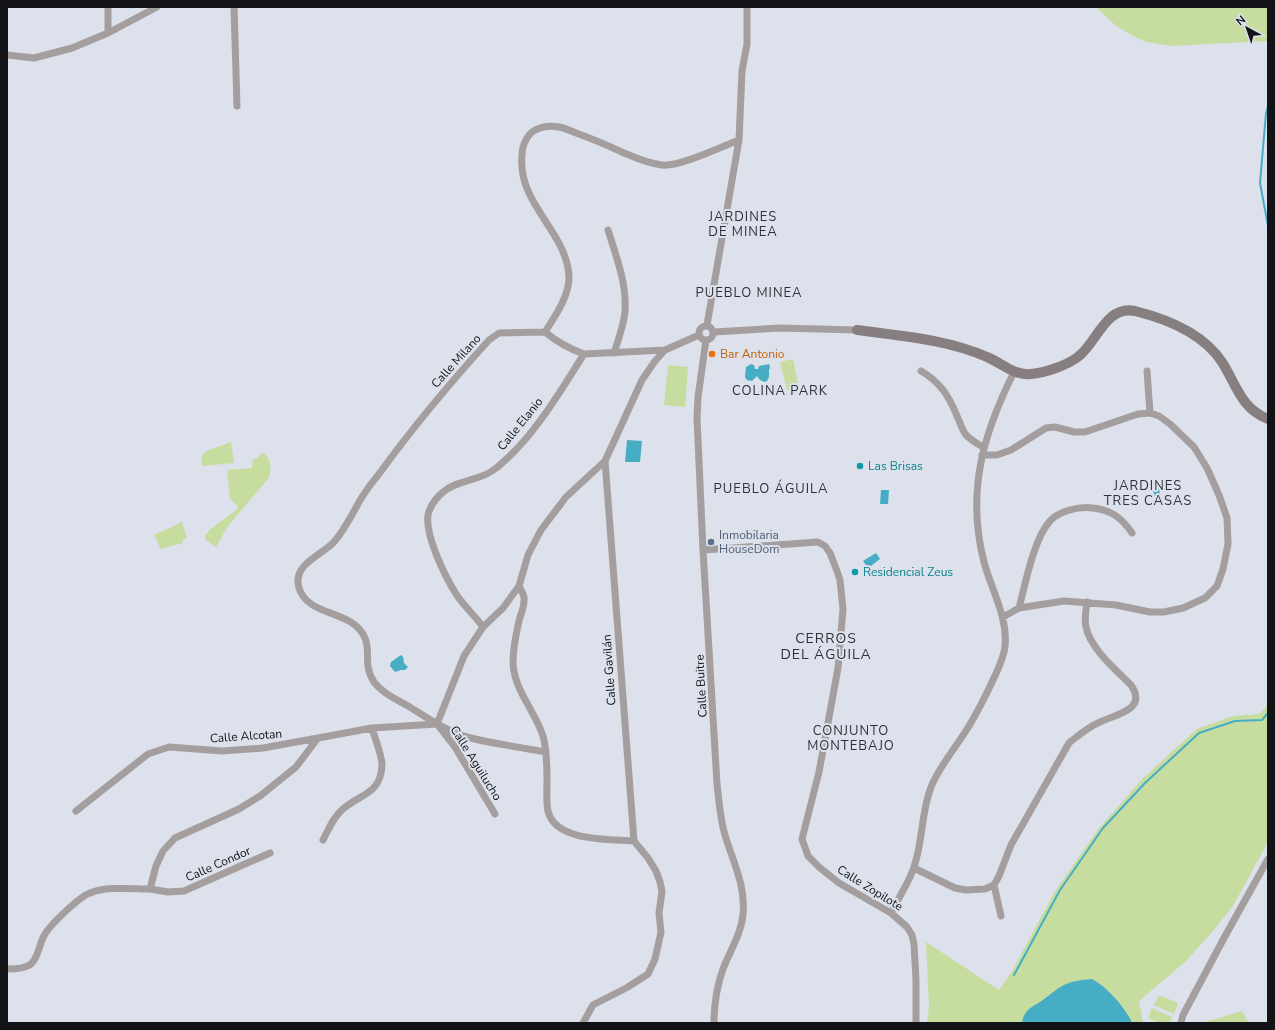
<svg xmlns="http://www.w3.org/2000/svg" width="1275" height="1030" font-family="'Nunito Sans',sans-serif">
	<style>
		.green { fill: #c7dd9f }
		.water { fill: #46adc5 }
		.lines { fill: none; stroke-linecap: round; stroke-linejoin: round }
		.stream { stroke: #46adc5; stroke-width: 2 }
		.street { stroke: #a49e9f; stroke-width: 7 }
		.secondary { stroke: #877e7f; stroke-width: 10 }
		.food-dot { fill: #e8710a; stroke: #dce1eb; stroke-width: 1.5 }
		.culture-dot { fill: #0f9aa8; stroke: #dce1eb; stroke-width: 1.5 }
		.service-dot { fill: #5c6f8a; stroke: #dce1eb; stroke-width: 1.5 }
		.labels { text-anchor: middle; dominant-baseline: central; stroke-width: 4; stroke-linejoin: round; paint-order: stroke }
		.food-label { font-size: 12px; fill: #c56008; stroke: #dce1eb; text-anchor: start }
		.street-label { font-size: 12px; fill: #121317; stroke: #dce1eb }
		.culture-label { font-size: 12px; fill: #0d838f; stroke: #dce1eb; text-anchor: start }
		.service-label { font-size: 12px; fill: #4e5e75; stroke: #dce1eb; text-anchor: start }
		.neighbourhood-label { font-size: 13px; letter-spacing: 1px; fill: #2d3139; stroke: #dce1eb }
		.quarter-label { font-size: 14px; letter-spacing: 1px; fill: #2d3139; stroke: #dce1eb }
	</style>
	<rect width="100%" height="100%" fill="#dce1eb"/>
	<path class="green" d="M 1096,7 L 1268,7 L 1268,41 L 1171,46 L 1146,42 L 1131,35 L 1115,25 Z
		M 793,359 L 799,388 L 787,390 L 780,362 Z
		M 668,365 L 688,367 L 685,407 L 664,405 Z
		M 231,442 L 234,463 L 202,466 L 201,456 L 207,451 Z
		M 262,453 C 272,457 272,470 268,479 L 228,526 L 216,547 L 205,540 L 205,535 L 209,532 L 208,531 L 235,511 L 238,507 L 230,498 L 227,470 L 252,468 L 253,459 L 258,458 L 259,455 Z
		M 182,522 L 187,538 L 182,540 L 183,543 L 161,549 L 154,535 Z
		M 1268,705 L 1268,842 L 1233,906 L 1213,931 L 1185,962 L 1139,1001 L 1143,1023 L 927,1023 L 929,1006 L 926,942 L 999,990 L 1012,971 L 1055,891 L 1099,828 L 1144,777 L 1197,729 L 1233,716 L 1259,714 Z
		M 1159,995 L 1178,1003 L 1174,1014 L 1154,1005 Z
		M 1152,1008 L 1172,1017 L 1170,1023 L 1159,1023 L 1148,1018 Z
		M 1242,1011 L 1249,1023 L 1202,1023 Z"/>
	<path class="water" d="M 751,364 L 754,365 L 755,369 L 758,369 L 759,366 L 769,364 L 770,368 L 769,370 L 769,377 L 767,381 C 763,383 759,380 757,376 L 752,381 L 747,380 L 745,377 L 746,367 Z
		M 627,440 L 642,441 L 640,462 L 625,462 Z
		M 1152,479 C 1158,482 1159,487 1160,494 L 1158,496 L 1155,496 L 1153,491 L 1147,486 L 1147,482 Z
		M 881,490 L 889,490 L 888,504 L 880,504 Z
		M 876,553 L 880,559 L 868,568 L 863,561 Z
		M 401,655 L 403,657 L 404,663 L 408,667 L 405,670 L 401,670 L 395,672 L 390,666 L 391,662 Z
		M 1092,979 C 1107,987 1126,1008 1132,1023 L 1022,1023 C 1024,1008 1034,1007 1044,999 C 1050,995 1056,989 1062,986 C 1071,981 1082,980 1092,979 Z"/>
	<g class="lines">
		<path class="stream" d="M 1268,106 L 1266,113 L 1260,183 L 1268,226
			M 1014,975 L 1060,890 L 1103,828 L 1145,783 L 1199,733 L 1235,721 L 1262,720 L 1268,713"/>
		<path class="street" d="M 108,7 L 108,33
			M 234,7 L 237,106
			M 7,55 L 34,58 L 72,48 L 108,33 L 157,7
			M 608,230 C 616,256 627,284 625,311 C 624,325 618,340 614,353
			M 707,325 L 739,140 L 742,71 L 747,44 L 747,7
			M699 333a7 7 0 1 1 14 0a7 7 0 1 1-14 0Z
			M 545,332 C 557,342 570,349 584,354 L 665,350
			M 714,332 L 780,328 L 857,330
			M 706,340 L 698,397 L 697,418 L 703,550 L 717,784 C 719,801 720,819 725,835 C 733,862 746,886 743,915 C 741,934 730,951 723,969 C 717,986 714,1005 714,1023
			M 921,371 C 940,382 949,396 957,416 C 960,422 962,430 966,435 C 971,440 978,444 984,448
			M 1147,371 L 1150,413
			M 982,455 L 997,455 L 1011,450 L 1046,428 L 1055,427 L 1074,432 L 1085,432 L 1138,414 L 1150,413 L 1159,416 L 1170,424 L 1194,447 L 1207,468 L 1219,495 L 1227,518 L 1228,544 L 1223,569 L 1217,586 L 1205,598 L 1183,608 L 1164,612 L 1150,612 L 1116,605 L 1064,601 L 1019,608 L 1003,617
			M 703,550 L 818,542 L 825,546 L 830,553 L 837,571 L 840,580 L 843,609 L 838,668 L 819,772 L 802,839 L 808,856 L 819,867 L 839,883 L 891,913 L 907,927 L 912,935 L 914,944 L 916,980 L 916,1023
			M 519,586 C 521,590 523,593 524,597 C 525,606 521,613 519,621 C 516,634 513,649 513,663 C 514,690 535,711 543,736 C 547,750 547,766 547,781 C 547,790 546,802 548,811 C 555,842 610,839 634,841
			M 1019,608 C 1025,585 1034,538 1050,521 C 1059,511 1079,506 1093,508 C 1111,510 1122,518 1132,533
			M 483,627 C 475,616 464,606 456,594 C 445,576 425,536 428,515 C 430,506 436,498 443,492 C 453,483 469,481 482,476 C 488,474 497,468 502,463 C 535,435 561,390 584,354
			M 438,725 L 455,747 L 495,814
			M 546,752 C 520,747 493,744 467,737 C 446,731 426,717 408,706 C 396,699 382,693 374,682 C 362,664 372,650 364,636 C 350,609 308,617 299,588 C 292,565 320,556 333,543 C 345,530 353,512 362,497 C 367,489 373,481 379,474 C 413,427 450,383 489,340 L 499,333 L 545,332 C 555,316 569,297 569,277 C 567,231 517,204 522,155 C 522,149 524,143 527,138 C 533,127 548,125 559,127 C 565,128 571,131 576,133 C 593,139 609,146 624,153 C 636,158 649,164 662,165 C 679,167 721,147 739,140
			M 76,811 L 148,754 L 169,747 L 222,751 L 263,748 L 318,738
			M 323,840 C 329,829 333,817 343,809 C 360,794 381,794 382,765 C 382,755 375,739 372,728
			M 914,868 L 955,888 L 966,890 L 985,889 L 994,885 L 999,876 L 1011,845 L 1069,743 C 1079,735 1088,727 1100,722 C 1116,714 1148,710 1131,685 C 1116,670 1090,648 1086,627 C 1084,619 1086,610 1087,602
			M 994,885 L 1001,916
			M 150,889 L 168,892 L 184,891 L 270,853
			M 891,913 C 898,898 909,883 914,867 C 923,841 921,813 931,787 C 940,765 957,746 969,726 C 978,711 986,695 993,680 C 998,669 1004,658 1005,646 C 1008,617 991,589 984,562 C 966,492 983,434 1014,372
			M 7,969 C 14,969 25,969 31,964 C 39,957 39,943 45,934 C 51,924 79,897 90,893 C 107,886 132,889 150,889 L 156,866 L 163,851 L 175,838 L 239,809 L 260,796 L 296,767 L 318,738 L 372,728 L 437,724 L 464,656 L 483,627 L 503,608 L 519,586 L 528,555 L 541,530 L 566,497 L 605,461 L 642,380 L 655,361 L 665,350 L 699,335
			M 583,1023 L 593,1005 L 628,987 L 648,974 L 655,959 L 661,932 L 659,913 L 662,891 L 660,882 L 656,871 L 648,858 L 634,841 L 605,461
			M 1181,1023 L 1183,1015 L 1224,938 L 1268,859"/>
		<path class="secondary" d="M 857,330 C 900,336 946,339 987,357 C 1002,363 1014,376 1031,374 C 1045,373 1068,365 1079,356 C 1097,342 1106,305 1135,311 C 1167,319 1203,333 1222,362 C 1236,384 1241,409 1268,419"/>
	</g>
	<circle class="food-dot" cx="712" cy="354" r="4"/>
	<g class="culture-dot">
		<circle cx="860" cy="466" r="4"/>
		<circle cx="855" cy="572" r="4"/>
	</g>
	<circle class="service-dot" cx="711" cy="542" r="4"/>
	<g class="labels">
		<g class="food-label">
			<text x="720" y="354">Bar Antonio</text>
		</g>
		<g class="street-label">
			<text transform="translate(456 361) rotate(-48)">Calle Milano</text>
			<text transform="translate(520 424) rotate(-51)">Calle Elanio</text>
			<text transform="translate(609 670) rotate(-94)">Calle Gavilán</text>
			<text transform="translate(701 686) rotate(-93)">Calle Buitre</text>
			<text transform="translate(246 736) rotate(-4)">Calle Alcotan</text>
			<text transform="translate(476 763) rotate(58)">Calle Aguilucho</text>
			<text transform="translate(218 864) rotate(-24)">Calle Condor</text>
			<text transform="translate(870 888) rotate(32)">Calle Zopilote</text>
		</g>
		<g class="culture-label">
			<text x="868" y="466">Las Brisas</text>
			<text x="863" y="572">Residencial Zeus</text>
		</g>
		<g class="service-label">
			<text x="719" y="535">Inmobilaria<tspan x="719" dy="14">HouseDom</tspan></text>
		</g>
		<g class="neighbourhood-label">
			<text x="743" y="217">JARDINES<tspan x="743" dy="15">DE MINEA</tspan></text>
			<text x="749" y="293">PUEBLO MINEA</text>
			<text x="780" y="391">COLINA PARK</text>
			<text x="1148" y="486">JARDINES<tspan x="1148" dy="15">TRES CASAS</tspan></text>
			<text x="771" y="489">PUEBLO ÁGUILA</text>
			<text x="851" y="731">CONJUNTO<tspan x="851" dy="15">MONTEBAJO</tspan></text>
		</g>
		<g class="quarter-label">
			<text x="826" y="638">CERROS<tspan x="826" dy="16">DEL ÁGUILA</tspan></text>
		</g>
	</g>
	<rect width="1275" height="1030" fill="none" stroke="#121317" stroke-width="16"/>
	<g transform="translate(1247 28) rotate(320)" stroke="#dce1eb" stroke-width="3" paint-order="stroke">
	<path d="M0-3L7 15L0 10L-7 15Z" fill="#121317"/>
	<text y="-6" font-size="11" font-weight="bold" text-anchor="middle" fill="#121317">N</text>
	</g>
</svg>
